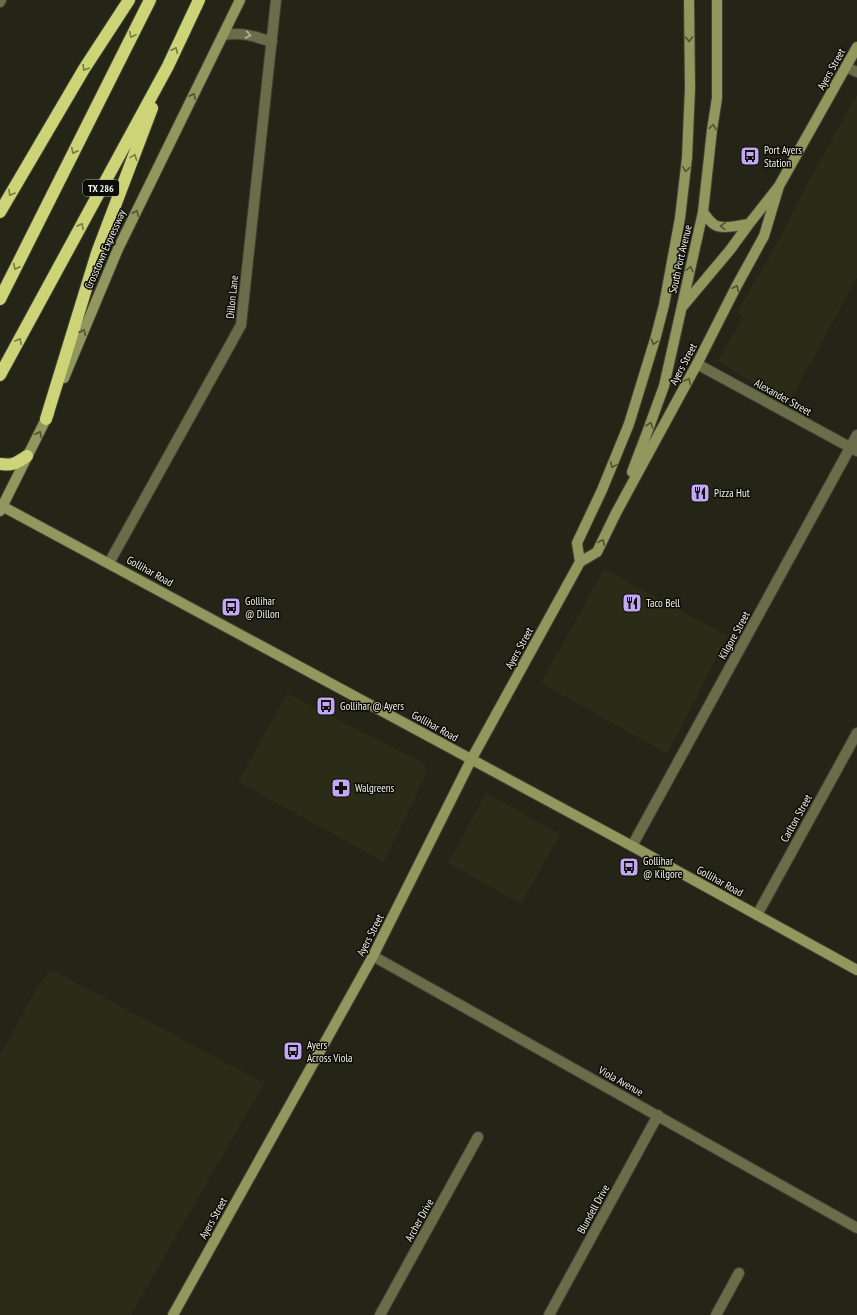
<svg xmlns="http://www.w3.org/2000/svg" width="857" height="1315" font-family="'PT Sans Narrow',sans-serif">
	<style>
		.built { fill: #2a2c17 }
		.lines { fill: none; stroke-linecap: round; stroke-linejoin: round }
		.minor-casing { stroke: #414234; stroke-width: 12 }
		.secondary-casing { stroke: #414234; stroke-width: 12 }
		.motorway-casing { stroke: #414234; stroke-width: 14 }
		.minor { stroke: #6a6d49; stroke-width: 10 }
		.secondary { stroke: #92975d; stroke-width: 10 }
		.motorway { stroke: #cdd477; stroke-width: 12 }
		.oneway { stroke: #777a45 }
		.oneway2 { stroke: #b4b6a1 }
		.oneway3 { stroke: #505232 }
		.labels { text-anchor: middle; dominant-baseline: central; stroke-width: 3; stroke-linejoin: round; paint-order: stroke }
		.shield { fill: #0d0d08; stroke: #adada6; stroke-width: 1 }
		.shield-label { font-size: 10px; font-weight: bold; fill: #f1f2e9 }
		.street-label { font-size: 11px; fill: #f1f2e9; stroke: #0d0d08 }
		.poi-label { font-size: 11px; fill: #f1f2e9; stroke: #0d0d08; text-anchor: start }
	</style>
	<rect width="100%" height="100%" fill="#242517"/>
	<path class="built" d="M 857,95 L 857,278 L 788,404 L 718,361 L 743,317 L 737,312 L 771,254 L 816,168 Z
		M 604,569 L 728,636 L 667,754 L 541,683 Z
		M 287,693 L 425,764 L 426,775 L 384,862 L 238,782 Z
		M 486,793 L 560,834 L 521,904 L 448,863 Z
		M 51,969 L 264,1083 L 131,1315 L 0,1315 L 0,1055 L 38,986 Z"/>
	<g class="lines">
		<defs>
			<path id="minor" d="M 0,2 L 1,0
				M 223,35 C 242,32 254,36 272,42
				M 846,67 L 857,72
				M 697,364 L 857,451
				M 109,563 L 241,325 L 276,0
				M 632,846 L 857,435
				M 757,915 L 857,733
				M 373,956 L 857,1228
				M 380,1315 L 478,1137
				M 549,1315 L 658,1115
				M 716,1315 L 739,1273"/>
			<path id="secondary" d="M 703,212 C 707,217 711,224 717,226 C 726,229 739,225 749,224
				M 683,306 L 730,250 L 749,224 L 779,186 L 857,47
				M 64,378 L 118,249 L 240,0
				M 632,472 L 648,430 L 664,386 L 703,212 L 712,130 L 717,98 L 717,0
				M 0,505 L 632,846 L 857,970
				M 0,511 L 49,413
				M 580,562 L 577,543 L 602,490 L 629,424 L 656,336 L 664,305 L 680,218 L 687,158 L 690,88 L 689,0
				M 173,1315 L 373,956 L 471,760 L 564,591 L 580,562 L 597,552 L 616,513 L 697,364 L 736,287 L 764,236 L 779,186"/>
			<path id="motorway" d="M 0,212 L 84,69 L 129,0
				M 0,299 L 150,0
				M 0,375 L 168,66 L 199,0
				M 46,419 L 97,253 L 152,108
				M 0,464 C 12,466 17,463 27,456"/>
		</defs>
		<use href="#minor" class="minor-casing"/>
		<use href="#secondary" class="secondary-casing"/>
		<use href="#motorway" class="motorway-casing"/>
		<use href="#minor" class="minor"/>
		<use href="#secondary" class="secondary"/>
		<use href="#motorway" class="motorway"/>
	</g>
	<defs><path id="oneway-chevron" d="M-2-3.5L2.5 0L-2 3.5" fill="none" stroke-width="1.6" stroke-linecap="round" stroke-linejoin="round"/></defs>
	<g class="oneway">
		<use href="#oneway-chevron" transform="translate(132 35) rotate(117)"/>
		<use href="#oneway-chevron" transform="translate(175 50) rotate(-65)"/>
		<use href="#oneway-chevron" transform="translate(85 68) rotate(122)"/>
		<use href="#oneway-chevron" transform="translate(74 151) rotate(117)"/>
		<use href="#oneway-chevron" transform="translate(134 157) rotate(-69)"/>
		<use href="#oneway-chevron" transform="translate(11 193) rotate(120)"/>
		<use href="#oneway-chevron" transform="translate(81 226) rotate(-61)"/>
		<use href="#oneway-chevron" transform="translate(16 267) rotate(117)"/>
		<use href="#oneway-chevron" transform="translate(19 341) rotate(-61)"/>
	</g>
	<use class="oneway2" href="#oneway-chevron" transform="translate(248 35) rotate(12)"/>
	<g class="oneway3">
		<use href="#oneway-chevron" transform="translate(689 39) rotate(89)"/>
		<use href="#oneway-chevron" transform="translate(193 96) rotate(-64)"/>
		<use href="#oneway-chevron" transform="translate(713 127) rotate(-81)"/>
		<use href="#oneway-chevron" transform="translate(686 169) rotate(97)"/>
		<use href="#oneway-chevron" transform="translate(136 213) rotate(-64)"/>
		<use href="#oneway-chevron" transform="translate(723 226) rotate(-177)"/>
		<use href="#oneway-chevron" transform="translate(690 269) rotate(-77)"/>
		<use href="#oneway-chevron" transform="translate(736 288) rotate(-63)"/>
		<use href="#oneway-chevron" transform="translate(83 332) rotate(-67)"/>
		<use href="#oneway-chevron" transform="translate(654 342) rotate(107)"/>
		<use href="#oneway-chevron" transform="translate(688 381) rotate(-61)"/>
		<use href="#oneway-chevron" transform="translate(650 425) rotate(-71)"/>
		<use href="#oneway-chevron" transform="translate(39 434) rotate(-63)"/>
		<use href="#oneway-chevron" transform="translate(613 465) rotate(114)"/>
		<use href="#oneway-chevron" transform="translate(602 542) rotate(-65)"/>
	</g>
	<defs>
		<symbol id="bus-square" viewBox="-11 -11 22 22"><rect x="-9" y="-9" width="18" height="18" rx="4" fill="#c3a7f2" stroke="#0d0d08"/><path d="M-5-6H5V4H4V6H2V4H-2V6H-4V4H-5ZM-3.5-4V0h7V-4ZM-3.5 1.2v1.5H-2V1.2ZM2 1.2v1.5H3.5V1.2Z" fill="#111"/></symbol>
		<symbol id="restaurant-square" viewBox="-11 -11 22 22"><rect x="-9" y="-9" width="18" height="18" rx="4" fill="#c3a7f2" stroke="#0d0d08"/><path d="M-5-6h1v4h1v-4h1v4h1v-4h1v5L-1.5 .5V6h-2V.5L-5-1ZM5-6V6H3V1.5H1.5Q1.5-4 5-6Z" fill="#111"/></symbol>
		<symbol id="pharmacy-square" viewBox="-11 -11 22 22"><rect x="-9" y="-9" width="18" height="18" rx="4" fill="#c3a7f2" stroke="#0d0d08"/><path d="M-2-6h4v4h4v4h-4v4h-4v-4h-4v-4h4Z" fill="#111"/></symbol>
	</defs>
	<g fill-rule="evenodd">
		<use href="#bus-square" x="739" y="145" width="22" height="22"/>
		<use href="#restaurant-square" x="689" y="482" width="22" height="22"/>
		<use href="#restaurant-square" x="621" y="592" width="22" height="22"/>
		<use href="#bus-square" x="220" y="596" width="22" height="22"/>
		<use href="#bus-square" x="315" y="695" width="22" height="22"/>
		<use href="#pharmacy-square" x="330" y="777" width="22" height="22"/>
		<use href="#bus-square" x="618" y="856" width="22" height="22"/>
		<use href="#bus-square" x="282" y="1040" width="22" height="22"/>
	</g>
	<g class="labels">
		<rect class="shield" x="83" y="180" width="36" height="16" rx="3"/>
		<g class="shield-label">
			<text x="101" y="188">TX 286</text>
		</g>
		<g class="street-label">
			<text transform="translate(831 69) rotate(-61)">Ayers Street</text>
			<text transform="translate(105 249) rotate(-66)">Crosstown Expressway</text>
			<text transform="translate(680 259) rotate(-77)">South Port Avenue</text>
			<text transform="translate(232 297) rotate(-84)">Dillon Lane</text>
			<text transform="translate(683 364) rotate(-62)">Ayers Street</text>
			<text transform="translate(783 397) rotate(29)">Alexander Street</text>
			<text transform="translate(150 571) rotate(29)">Gollihar Road</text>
			<text transform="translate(734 635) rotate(-61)">Kilgore Street</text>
			<text transform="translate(519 648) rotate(-61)">Ayers Street</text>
			<text transform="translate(435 726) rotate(29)">Gollihar Road</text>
			<text transform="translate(796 818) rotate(-61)">Carlton Street</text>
			<text transform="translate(720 881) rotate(29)">Gollihar Road</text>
			<text transform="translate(370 935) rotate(-63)">Ayers Street</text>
			<text transform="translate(621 1081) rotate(29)">Viola Avenue</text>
			<text transform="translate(593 1209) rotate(-61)">Blundell Drive</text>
			<text transform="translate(213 1218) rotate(-61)">Ayers Street</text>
			<text transform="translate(419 1220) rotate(-61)">Archer Drive</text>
		</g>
		<g class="poi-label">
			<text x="764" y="150">Port Ayers<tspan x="764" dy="13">Station</tspan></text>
			<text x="714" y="493">Pizza Hut</text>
			<text x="245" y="601">Gollihar<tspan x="245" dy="13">@ Dillon</tspan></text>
			<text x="646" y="603">Taco Bell</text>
			<text x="340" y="706">Gollihar @ Ayers</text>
			<text x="355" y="788">Walgreens</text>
			<text x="643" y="861">Gollihar<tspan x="643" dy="13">@ Kilgore</tspan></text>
			<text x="307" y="1045">Ayers<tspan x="307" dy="13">Across Viola</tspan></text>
		</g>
	</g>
</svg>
